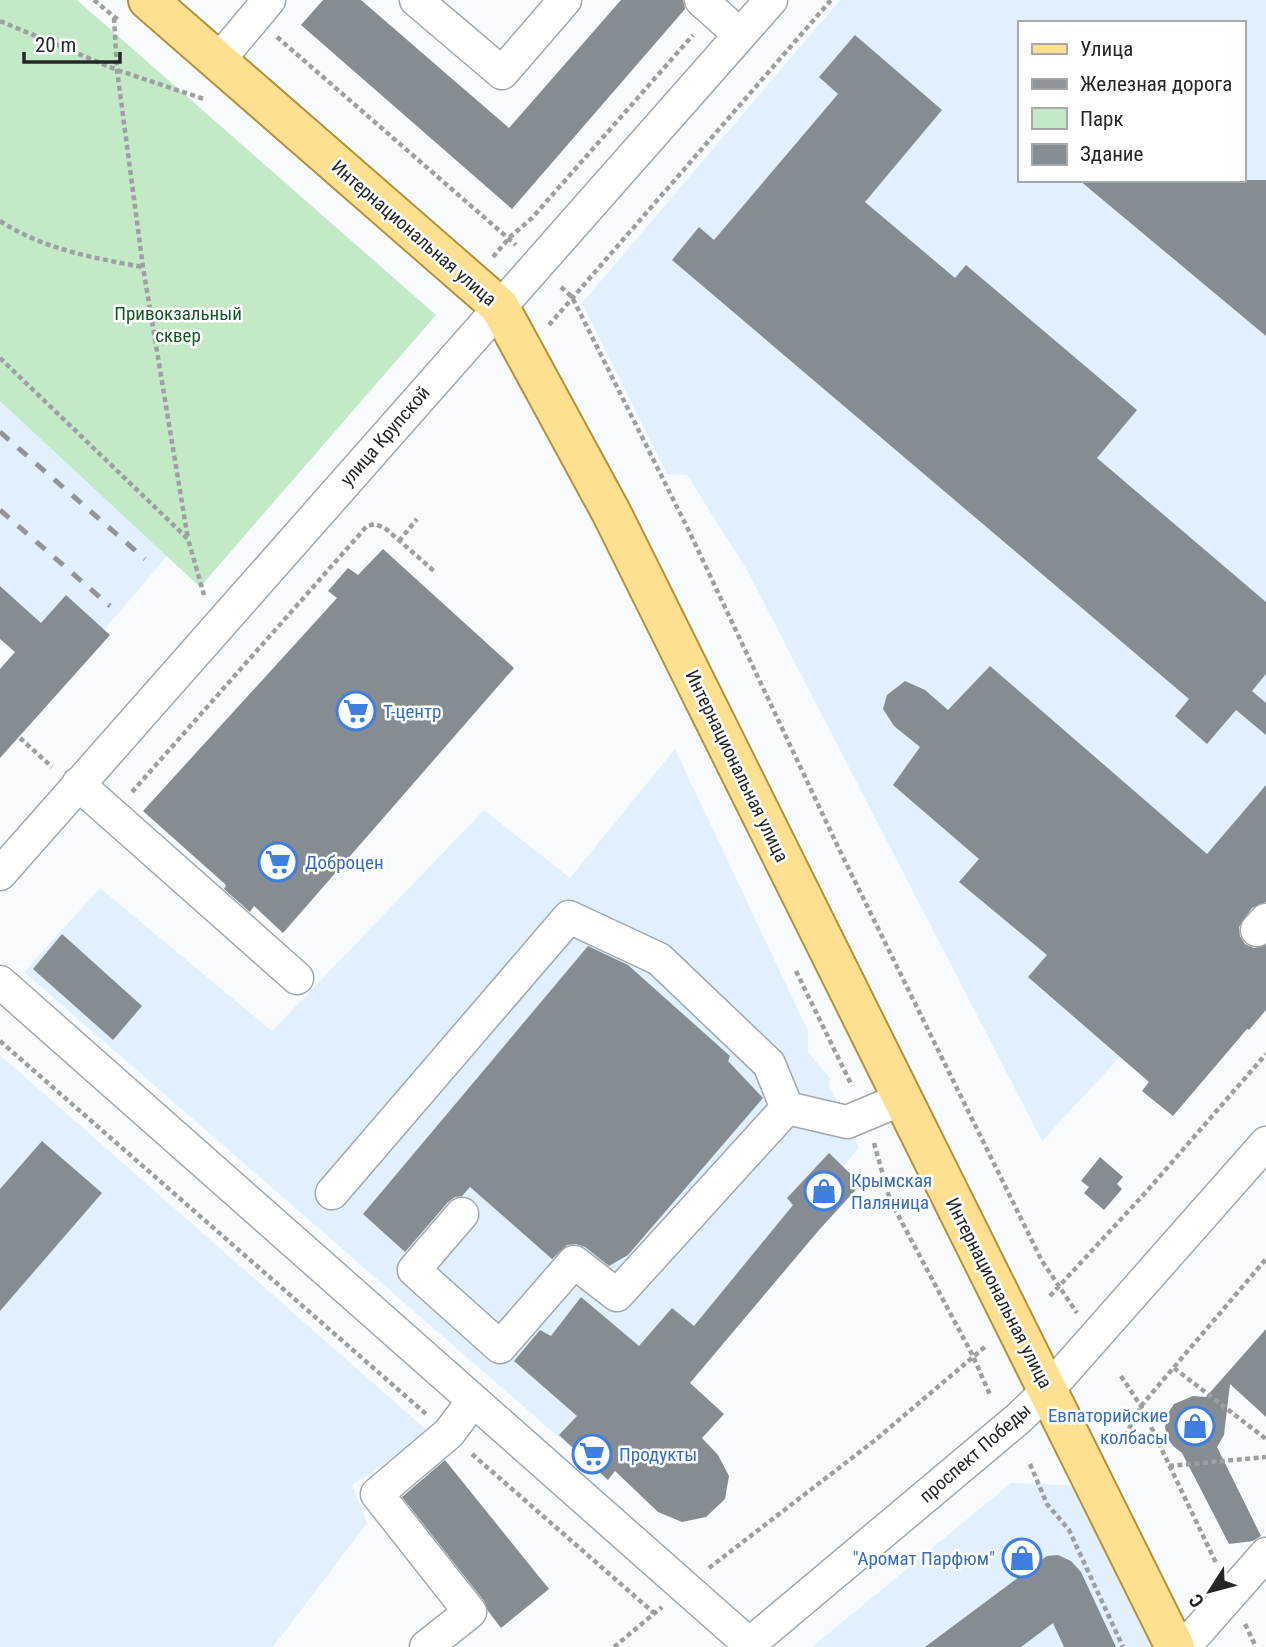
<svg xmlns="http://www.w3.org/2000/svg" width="1266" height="1647" font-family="'Roboto Condensed',sans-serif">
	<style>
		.built { fill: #e1f0fc; fill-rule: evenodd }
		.green { fill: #c3e9c7 }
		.building { fill: #858c92 }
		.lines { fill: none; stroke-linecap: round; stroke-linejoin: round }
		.minor-casing { stroke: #a0a8ae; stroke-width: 35 }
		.major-casing { stroke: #b2923d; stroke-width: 42 }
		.path { stroke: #9da0a3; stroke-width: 4.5; stroke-dasharray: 5 3.5; stroke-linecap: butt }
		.minor { stroke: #fff; stroke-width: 32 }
		.major { stroke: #ffe091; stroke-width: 38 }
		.rail { stroke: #929598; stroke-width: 5; stroke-dasharray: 12 12; stroke-linecap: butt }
		.labels { text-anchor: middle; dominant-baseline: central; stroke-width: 5; stroke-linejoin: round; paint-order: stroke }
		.street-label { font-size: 19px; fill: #242729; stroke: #fff }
		.park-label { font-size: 19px; fill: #115825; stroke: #fff }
		.shop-label { font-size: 19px; fill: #366cbe; stroke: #fff; text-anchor: start }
	</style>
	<rect width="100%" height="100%" fill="#f8fbfe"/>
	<path class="built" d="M 840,0 L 1266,0 L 1266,885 L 1120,1057 L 1042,1141 L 747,570 L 687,475 L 667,474 L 582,303 ZM 1019,23 L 1243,23 L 1243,180 L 1019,180 Z
		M 0,400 L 167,556 L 104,630 L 66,596 L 41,623 L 0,586 Z
		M 675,749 L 808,1031 L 808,1052 L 830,1078 L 829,1085 L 859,1148 L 843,1166 L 861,1184 L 819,1230 L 608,1480 L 24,972 L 100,888 L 272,1031 L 484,810 L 570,878 Z
		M 0,1055 L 430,1433 L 352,1485 L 367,1523 L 273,1647 L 0,1647 Z
		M 1011,1483 L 1087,1486 L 1166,1647 L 812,1647 Z"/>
	<path class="green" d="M 0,0 L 77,0 L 436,315 L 200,587 L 0,401 Z"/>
	<path class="building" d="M 323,0 L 361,0 L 509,128 L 621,0 L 683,0 L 685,9 L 512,209 L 301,25 Z
		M 855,35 L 942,110 L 865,202 L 955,278 L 966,265 L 1137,410 L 1097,458 L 1266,602 L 1266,674 L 1252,691 L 1266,703 L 1266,735 L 1236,710 L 1207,744 L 1175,716 L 1189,699 L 672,260 L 699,227 L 714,240 L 838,94 L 819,77 Z
		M 1079,180 L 1266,180 L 1266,336 Z
		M 383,549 L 514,668 L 283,933 L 254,906 L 250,912 L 224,889 L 226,885 L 143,811 L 337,598 L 328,591 L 348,568 L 358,575 Z
		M 0,586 L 41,623 L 66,595 L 110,635 L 0,758 L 0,669 L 15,652 L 0,639 Z
		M 990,666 L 1207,854 L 1266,785 L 1266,902 L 1252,908 L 1239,927 L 1240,936 L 1245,944 L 1254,948 L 1266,945 L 1266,1010 L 1249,1030 L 1247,1029 L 1173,1116 L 1142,1091 L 1149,1082 L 1028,977 L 1047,955 L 959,882 L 979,859 L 893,785 L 920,747 L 894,726 L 883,709 L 887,695 L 905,681 L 925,690 L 948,710 Z
		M 62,934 L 142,1006 L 113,1040 L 33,969 Z
		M 588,946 L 628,965 L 730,1056 L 728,1061 L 763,1098 L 628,1255 L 609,1266 L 585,1247 L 576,1244 L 567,1245 L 552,1259 L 470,1187 L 462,1196 L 455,1197 L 448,1202 L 405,1252 L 363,1214 Z
		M 42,1141 L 102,1193 L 0,1311 L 0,1189 Z
		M 829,1153 L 861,1184 L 819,1230 L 690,1383 L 724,1414 L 702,1438 L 718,1455 L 729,1476 L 725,1499 L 706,1517 L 682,1522 L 658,1512 L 615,1471 L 608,1480 L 559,1435 L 577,1416 L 514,1361 L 540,1330 L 551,1336 L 581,1297 L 639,1346 L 672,1308 L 694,1326 L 793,1205 L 787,1198 Z
		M 1100,1157 L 1123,1177 L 1117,1184 L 1122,1189 L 1104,1210 L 1084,1193 L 1089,1187 L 1081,1181 Z
		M 1266,1329 L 1266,1417 L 1230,1384 L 1224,1435 L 1217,1447 L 1261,1536 L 1253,1541 L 1229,1544 L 1182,1453 L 1173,1446 L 1167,1437 L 1165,1427 L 1168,1413 L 1174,1404 L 1193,1396 L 1206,1397 Z
		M 445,1460 L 549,1589 L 501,1628 L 488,1611 L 484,1601 L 402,1497 Z
		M 1058,1555 L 1071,1561 L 1081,1572 L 1116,1647 L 1064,1647 L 1053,1623 L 1021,1647 L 925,1647 L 1047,1556 Z"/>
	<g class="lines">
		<defs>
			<path id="minor" d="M 416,0 L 502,73 L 565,0
				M 701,0 L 740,35
				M 218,61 L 269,0
				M 78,784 L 297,978
				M 0,874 L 771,0
				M 1257,930 L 1266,920
				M 0,982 L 749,1644
				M 332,1193 L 569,917 L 659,959 L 769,1064 L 787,1108
				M 462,1214 L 414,1270 L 500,1347 L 574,1262 L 617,1295 L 787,1108 L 847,1122 L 902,1099
				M 426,1647 L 470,1612 L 377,1494 L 449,1433 L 473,1401
				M 746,1647 L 1019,1418 L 1048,1390 L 1266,1143
				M 1184,1647 L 1266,1554"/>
			<path id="major" d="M 148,0 L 499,306 L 611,512 L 1175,1647"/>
		</defs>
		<use href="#minor" class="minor-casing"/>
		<use href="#major" class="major-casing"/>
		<path class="path" d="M 94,0 L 118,20
			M 114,18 L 117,70 L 143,267 L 188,539
			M 0,21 L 117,70 L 204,99
			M 277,37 L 516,245
			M 0,221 C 43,249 93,258 143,267
			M 493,257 L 509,238 L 532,218 L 693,35
			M 561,287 L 572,297 L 689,531 L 839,849 L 1042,1261 L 1077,1313
			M 549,325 L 831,0
			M 0,358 L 188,539 L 204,595
			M 399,541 L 417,519
			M 20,738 L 52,767
			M 132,792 L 367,526 L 375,524 L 385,528 L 434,571
			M 796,971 L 852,1086
			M 0,1041 L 426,1414
			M 874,1143 L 890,1200 L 973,1356 L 990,1395
			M 1050,1296 L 1147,1191 L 1266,1054
			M 1174,1368 L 1266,1439
			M 1121,1376 L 1141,1406 L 1217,1565
			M 1125,1436 L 1141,1406 L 1266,1259
			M 472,1454 L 654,1613
			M 1030,1464 L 1047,1504 L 1069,1530 L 1123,1647
			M 1169,1466 L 1266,1457
			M 709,1568 L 874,1441 L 986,1346
			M 1245,1624 L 1256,1647
			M 614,1647 L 662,1607"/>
		<use href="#minor" class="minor"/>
		<use href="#major" class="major"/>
		<path class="rail" d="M 0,432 L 145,559
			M 0,510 L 110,606"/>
	</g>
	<defs>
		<symbol id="supermarket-ring" viewBox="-11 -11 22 22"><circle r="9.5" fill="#fff" stroke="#3f7fe0" stroke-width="1.5"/><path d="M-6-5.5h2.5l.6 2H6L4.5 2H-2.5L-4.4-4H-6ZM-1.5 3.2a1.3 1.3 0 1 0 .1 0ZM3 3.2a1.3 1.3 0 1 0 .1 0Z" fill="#3f7fe0"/></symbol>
		<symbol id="shop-ring" viewBox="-11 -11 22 22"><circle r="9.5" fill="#fff" stroke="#3f7fe0" stroke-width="1.5"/><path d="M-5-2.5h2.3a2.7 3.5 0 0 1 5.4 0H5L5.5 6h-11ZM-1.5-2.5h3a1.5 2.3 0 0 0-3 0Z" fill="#3f7fe0"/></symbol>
	</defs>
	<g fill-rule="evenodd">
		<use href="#supermarket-ring" x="334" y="689" width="44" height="44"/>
		<use href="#supermarket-ring" x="256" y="840" width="44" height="44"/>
		<use href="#shop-ring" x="802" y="1169" width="44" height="44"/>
		<use href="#shop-ring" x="1173" y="1404" width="44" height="44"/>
		<use href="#supermarket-ring" x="570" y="1432" width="44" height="44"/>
		<use href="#shop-ring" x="1000" y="1536" width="44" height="44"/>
	</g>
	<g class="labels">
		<g class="street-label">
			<text transform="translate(414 233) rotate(41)">Интернациональная улица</text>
			<text transform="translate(385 436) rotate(-49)">улица Крупской</text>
			<text transform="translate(737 766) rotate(64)">Интернациональная улица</text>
			<text transform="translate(999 1293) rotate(63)">Интернациональная улица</text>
			<text transform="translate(975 1453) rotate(-41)">проспект Победы</text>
		</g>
		<g class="park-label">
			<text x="178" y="313">Привокзальный<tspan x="178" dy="22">сквер</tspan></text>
		</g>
		<g class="shop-label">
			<text x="383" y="711">Т-центр</text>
			<text x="305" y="862">Доброцен</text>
			<text x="851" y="1180">Крымская<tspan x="851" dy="22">Паляница</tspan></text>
			<text x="1168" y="1415" text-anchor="end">Евпаторийские<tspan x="1168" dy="22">колбасы</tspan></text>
			<text x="619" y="1454">Продукты</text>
			<text x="995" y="1558" text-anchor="end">"Аромат Парфюм"</text>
		</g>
	</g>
	<rect x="1018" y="21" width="228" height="161" fill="#ffffff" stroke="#a7a9a9" stroke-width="2"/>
	<rect x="1032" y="44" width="35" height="10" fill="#ffe091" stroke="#a7a9a9" stroke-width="2"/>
	<text x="1080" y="56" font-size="21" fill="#242729">Улица</text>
	<rect x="1032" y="79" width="35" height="10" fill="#929598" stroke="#a7a9a9" stroke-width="2"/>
	<text x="1080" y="91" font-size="21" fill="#242729">Железная дорога</text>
	<rect x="1032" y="108" width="35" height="21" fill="#c3e9c7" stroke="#a7a9a9" stroke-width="2"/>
	<text x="1080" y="126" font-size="21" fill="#242729">Парк</text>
	<rect x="1032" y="144" width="35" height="21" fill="#858c92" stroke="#a7a9a9" stroke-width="2"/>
	<text x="1080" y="161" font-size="21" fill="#242729">Здание</text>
	<g transform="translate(1210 1591) rotate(234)" stroke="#ffffff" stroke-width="5" paint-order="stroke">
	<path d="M0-5L12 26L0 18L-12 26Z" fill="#242729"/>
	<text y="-10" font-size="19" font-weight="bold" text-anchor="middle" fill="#242729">С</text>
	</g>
	<path d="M24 52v10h96v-10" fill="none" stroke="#242729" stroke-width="3.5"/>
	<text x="35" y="52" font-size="21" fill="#242729" stroke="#ffffff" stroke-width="5" paint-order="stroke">20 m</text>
</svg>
